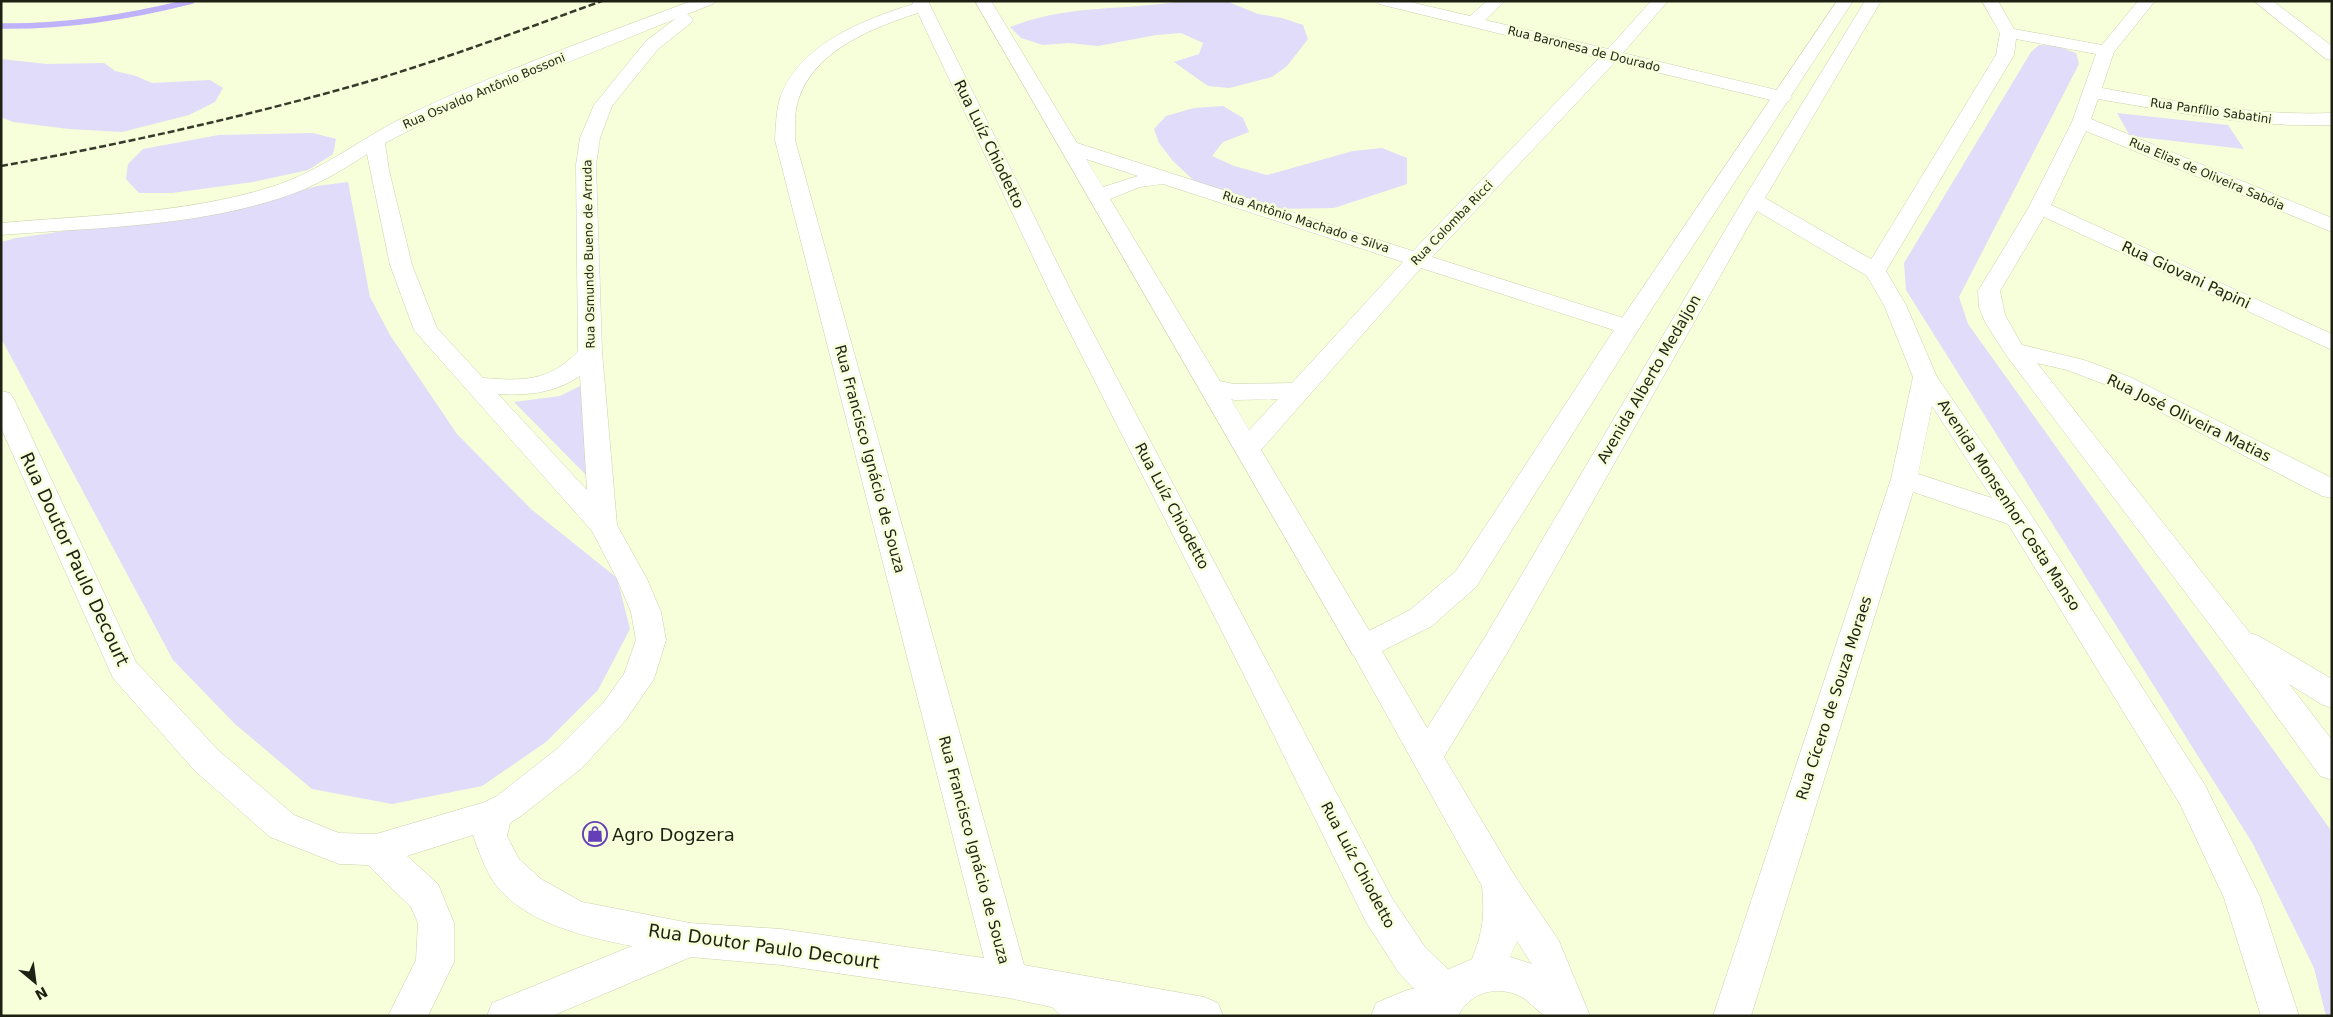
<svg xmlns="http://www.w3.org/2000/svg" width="2333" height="1017" font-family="'DejaVu Sans',sans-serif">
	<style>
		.green { fill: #e0dcf9 }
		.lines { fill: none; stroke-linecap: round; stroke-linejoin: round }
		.stream { stroke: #bfb2fb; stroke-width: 5.5 }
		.minor-casing { stroke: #ccd2af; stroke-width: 1 }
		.major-casing { stroke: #ccd2af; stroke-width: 1 }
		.minor { fill: #fff; fill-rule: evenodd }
		.major { fill: #fff; fill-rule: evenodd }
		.rail { stroke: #373a2a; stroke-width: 2.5; stroke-dasharray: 7 3; stroke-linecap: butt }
		.labels { text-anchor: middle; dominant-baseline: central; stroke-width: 5; stroke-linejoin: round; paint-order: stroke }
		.far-street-label { font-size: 12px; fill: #1e2013; stroke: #f7feda }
		.street-label { font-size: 15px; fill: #1e2013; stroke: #f7feda }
		.near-street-label { font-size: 18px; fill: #1e2013; stroke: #f7feda }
		.near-poi-label { font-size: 18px; fill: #1e2013; stroke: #f7feda; text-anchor: start }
	</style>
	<rect width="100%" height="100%" fill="#f7feda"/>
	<path class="green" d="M 1182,1 L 1226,1 L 1258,14 L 1282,18 L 1303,25 L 1308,39 L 1287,66 L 1272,77 L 1229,88 L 1208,86 L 1174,62 L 1199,54 L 1203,43 L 1181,33 L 1156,35 L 1098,46 L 1069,43 L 1043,45 L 1021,38 L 1010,27 C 1069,4 1122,11 1182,1 Z
		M 2039,45 L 2056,46 L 2076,53 L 2079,64 L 1959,297 L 1968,324 L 2330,829 L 2332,1016 L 2326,1016 L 2314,968 L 2253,844 L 1906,290 L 1904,263 L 2031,52 Z
		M 1,59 L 47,64 L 104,63 L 115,71 L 136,76 L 152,83 L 210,80 L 223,88 L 215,102 L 189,115 L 122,132 L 69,129 L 13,122 L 1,117 Z
		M 1223,106 L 1243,118 L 1249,132 L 1223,142 L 1212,156 L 1234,166 L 1267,175 L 1353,151 L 1382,148 L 1407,158 L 1407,184 L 1334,208 L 1265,209 L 1206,192 L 1173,161 L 1159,143 L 1154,129 L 1166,116 L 1194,108 Z
		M 2117,113 L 2228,125 L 2244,149 L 2130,136 Z
		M 313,133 L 336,139 L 333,154 L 308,170 L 253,182 L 172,193 L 139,193 L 126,179 L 128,164 L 143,149 L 219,135 Z
		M 348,182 L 370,297 L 390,335 L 457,434 L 531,509 L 617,578 L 630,629 L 598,690 L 546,742 L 482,786 L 392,804 L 312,789 L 235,724 L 173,660 L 1,338 L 1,242 L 16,238 L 248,205 L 317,186 Z
		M 580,386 L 589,478 L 514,402 L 560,396 Z"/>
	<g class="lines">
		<path class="stream" d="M 1,26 C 66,27 129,17 192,1"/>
		<defs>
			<path id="minor" d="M 691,1 L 715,1 L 713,4 L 687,14 L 693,19 L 691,23 L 658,49 L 612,106 L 600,138 L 596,165 L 602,352 L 617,525 L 647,579 L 661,612 L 666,640 L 654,679 L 625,721 L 582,768 L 521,816 L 510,823 L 507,836 L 519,859 L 541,879 L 582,902 L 690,923 L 781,929 L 984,958 L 775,140 C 776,126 776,111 780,98 C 799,44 863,20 913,4 L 912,1 L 928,1 L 1072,293 L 1392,898 L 1425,947 L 1461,982 L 1466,995 L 1461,1008 L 1447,1014 L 1433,1008 L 1399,973 L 1366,922 L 1243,673 L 1050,293 L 918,13 C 874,27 815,50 799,98 C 794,111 795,126 795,140 L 1024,965 L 1204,997 L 1218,1003 L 1223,1016 L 1094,1016 L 1009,998 L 781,965 L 691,957 L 552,1016 L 487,1016 L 492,1003 L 632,946 C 586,937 522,923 493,881 C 485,868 478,850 473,835 L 407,856 L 438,884 L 454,923 L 454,962 L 428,1016 L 388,1016 L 416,960 L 418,923 L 411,907 L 368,865 L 339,864 L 270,837 L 194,770 L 113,678 L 1,428 L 1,391 L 10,393 L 14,399 L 136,662 L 218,750 L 294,815 L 339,833 L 376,834 L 485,802 L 497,796 L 558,748 L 603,703 L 624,674 L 636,640 L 631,612 L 617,579 L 592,531 L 414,330 L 390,265 L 367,154 C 346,168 324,181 300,191 C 207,227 100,227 1,235 L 1,223 C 90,215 184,214 271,187 C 323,171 365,135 414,112 C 504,70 598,36 691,1 ZM 675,19 L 646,41 L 594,105 L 580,138 L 576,165 L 578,351 C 549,382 523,381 483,378 L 437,328 L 412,265 L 389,170 L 385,143 L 447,111 ZM 580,376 L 587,490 L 498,394 C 527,396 555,393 580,376 Z
				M 975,1 L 991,1 L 1077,143 L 1413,251 L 1599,58 L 1379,4 L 1377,1 L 1406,1 L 1470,16 L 1487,1 L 1505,1 L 1485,20 L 1608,49 L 1651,1 L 1668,1 L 1623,53 L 1789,93 L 1792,97 L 1789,101 L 1783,103 L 1615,62 L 1432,257 L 1636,322 L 1640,327 L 1636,332 L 1628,334 L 1620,332 L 1421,268 L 1261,450 L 1379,647 L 1375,655 L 1364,659 L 1353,655 ZM 1086,159 L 1138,176 L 1103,187 ZM 1163,184 L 1403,262 L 1292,383 L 1234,384 L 1220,381 L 1110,199 L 1140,187 ZM 1231,399 L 1234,400 L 1278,399 L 1249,430 Z
				M 1982,1 L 1998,1 L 2014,29 L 2102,45 L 2138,1 L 2155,1 L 2114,52 L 2102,88 C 2178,102 2254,116 2332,113 L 2332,125 C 2253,128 2176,112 2098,99 L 2091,119 L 2332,218 L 2332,232 L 2086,131 L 2051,205 L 2332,334 L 2332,350 L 2044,217 L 2000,291 L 2005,315 L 2022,345 L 2084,360 L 2130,377 L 2332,478 L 2332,498 L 2322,496 L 2112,387 L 2067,370 L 2037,363 L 2250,633 L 2259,636 L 2332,679 L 2332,708 L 2321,704 L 2289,684 L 2332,740 L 2332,780 L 2320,776 L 2225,645 L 2006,355 L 1985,322 L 1979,307 L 1978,291 L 2029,207 L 2072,122 L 2096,54 L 2016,39 L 2014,55 L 1886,271 L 1906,305 L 1937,377 L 2028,510 L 2205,785 L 2260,897 L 2299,1016 L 2261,1016 L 2224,898 L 2180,804 L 2008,524 L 1913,492 L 1751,1016 L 1713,1016 L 1891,479 L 1913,377 L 1884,305 L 1864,271 L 1996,55 L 2000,33 ZM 1932,406 L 1992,498 L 1918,474 Z
				M 2254,1 L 2273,1 L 2332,46 L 2332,60 L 2326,59 Z"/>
			<path id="major" d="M 1837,1 L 1853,1 L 1640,327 L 1476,587 L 1432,626 L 1382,651 L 1427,728 L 1485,637 L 1743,200 L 1865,1 L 1881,1 L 1765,198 L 1883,266 L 1886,271 L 1883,276 L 1875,278 L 1867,276 L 1757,211 L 1507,653 L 1444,757 L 1513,873 L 1559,941 L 1590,1016 C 1581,1016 1551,1017 1544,1015 C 1536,1010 1529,1001 1520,996 C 1496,985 1470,992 1458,1016 L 1371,1016 L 1376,1003 L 1407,990 L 1433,985 L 1449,969 L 1472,959 C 1483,931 1485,916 1482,886 L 1349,647 L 1353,639 L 1410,610 L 1456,571 L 1616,327 ZM 1517,941 L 1531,963 L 1532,964 L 1510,957 Z
				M 1064,974 C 1084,981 1100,996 1108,1016 L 1061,1016 L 1050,1005 L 1045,992 L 1050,979 Z"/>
		</defs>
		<use href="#minor" class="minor-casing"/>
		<use href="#major" class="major-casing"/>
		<use href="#minor" class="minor"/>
		<use href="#major" class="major"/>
		<path class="rail" d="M 1,166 C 128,143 253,115 377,79 C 453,56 527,28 602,1"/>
	</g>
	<defs>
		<symbol id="shop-ring" viewBox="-11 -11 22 22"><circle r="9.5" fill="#f7feda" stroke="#643fb8" stroke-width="1.5"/><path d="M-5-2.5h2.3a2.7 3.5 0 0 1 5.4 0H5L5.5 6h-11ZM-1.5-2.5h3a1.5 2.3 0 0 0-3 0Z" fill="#643fb8"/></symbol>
	</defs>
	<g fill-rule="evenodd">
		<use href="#shop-ring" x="581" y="820" width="28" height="28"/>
	</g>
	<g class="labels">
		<g class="far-street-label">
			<text transform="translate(1584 49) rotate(14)">Rua Baronesa de Dourado</text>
			<text transform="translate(484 91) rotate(-23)">Rua Osvaldo Antônio Bossoni</text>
			<text transform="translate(2211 111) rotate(8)">Rua Panfílio Sabatini</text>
			<text transform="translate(2207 174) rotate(23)">Rua Elias de Oliveira Sabóia</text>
			<text transform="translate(1306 222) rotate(18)">Rua Antônio Machado e Silva</text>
			<text transform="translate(1452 223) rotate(-46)">Rua Colomba Ricci</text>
			<text transform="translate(589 254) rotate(-91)">Rua Osmundo Bueno de Arruda</text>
		</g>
		<g class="street-label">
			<text transform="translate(989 144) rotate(64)">Rua Luíz Chiodetto</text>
			<text transform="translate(2186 275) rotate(25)">Rua Giovani Papini</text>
			<text transform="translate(1649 379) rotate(-60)">Avenida Alberto Medaljon</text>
			<text transform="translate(2189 418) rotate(26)">Rua José Oliveira Matias</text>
			<text transform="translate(870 459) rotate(75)">Rua Francisco Ignácio de Souza</text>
			<text transform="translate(2009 505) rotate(57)">Avenida Monsenhor Costa Manso</text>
			<text transform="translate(1172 506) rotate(62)">Rua Luíz Chiodetto</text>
			<text transform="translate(1834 698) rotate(-72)">Rua Cícero de Souza Moraes</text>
			<text transform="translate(974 850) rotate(75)">Rua Francisco Ignácio de Souza</text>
			<text transform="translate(1358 865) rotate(62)">Rua Luíz Chiodetto</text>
		</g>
		<g class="near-street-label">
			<text transform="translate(75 559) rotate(65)">Rua Doutor Paulo Decourt</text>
			<text transform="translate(764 946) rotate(8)">Rua Doutor Paulo Decourt</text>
		</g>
		<g class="near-poi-label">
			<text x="612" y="834">Agro Dogzera</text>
		</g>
	</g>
	<rect width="2333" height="1017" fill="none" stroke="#1e2013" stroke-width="5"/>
	<g transform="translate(35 982) rotate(151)" stroke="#f7feda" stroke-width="4" paint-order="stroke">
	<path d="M0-4L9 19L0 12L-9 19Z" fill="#1e2013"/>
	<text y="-8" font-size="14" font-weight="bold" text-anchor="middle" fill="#1e2013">N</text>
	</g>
</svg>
